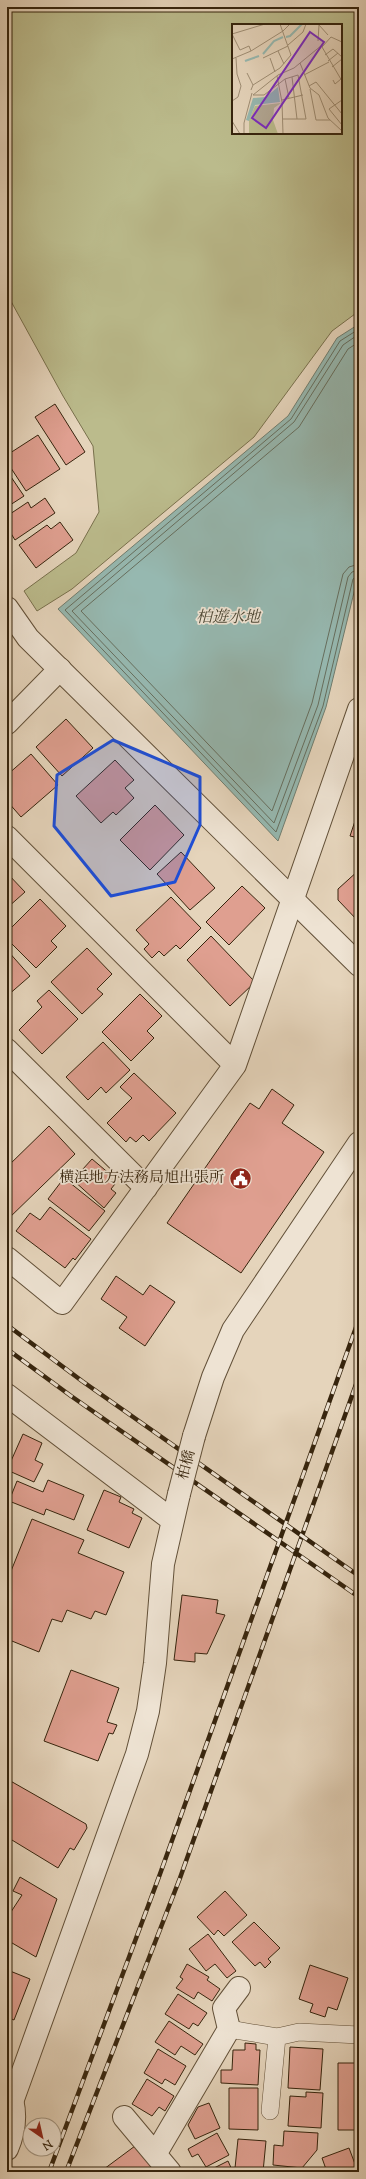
<svg xmlns="http://www.w3.org/2000/svg" width="366" height="2179" font-family="'Sorts Mill Goudy','Noto Serif JP',serif">
	<style>
		.green { fill: #bbbb8c; stroke: #78704c; fill-rule: evenodd }
		.water { fill: #96b8b0; stroke: #707d6f }
		.lines { fill: none; stroke-linecap: round; stroke-linejoin: round }
		.shore { stroke: #666e5e; stroke-width: 1 }
		.building { fill: #df9f90; stroke: #36240d }
		.service-casing { stroke: #625038; stroke-width: 18 }
		.minor-casing { stroke: #625038; stroke-width: 24 }
		.tertiary-casing { stroke: #625038; stroke-width: 24 }
		.service { stroke: #eee3d3; stroke-width: 17 }
		.minor { stroke: #eee3d3; stroke-width: 22 }
		.tertiary { stroke: #eee3d3; stroke-width: 22 }
		.rail-casing { stroke: #36240d; stroke-width: 4.5 }
		.rail { stroke: #eee3d3; stroke-width: 3; stroke-dasharray: 9; stroke-linecap: butt }
		.minor-bridge-casing { stroke: #625038; stroke-width: 24; stroke-linecap: butt }
		.minor-bridge { stroke: #eee3d3; stroke-width: 22 }
		.marked { fill: #1d4ed8; fill-opacity: 0.2; stroke: #1d4ed8; stroke-width: 3; stroke-linejoin: round }
		.labels { text-anchor: middle; dominant-baseline: central; stroke-width: 3.5; stroke-linejoin: round; paint-order: stroke }
		.poi-label { font-size: 15px; fill: #36240d; stroke: #eee3d3; text-anchor: end }
		.street-label { font-size: 15px; fill: #36240d; stroke: #eee3d3 }
		.water-label { font-size: 16px; font-style: italic; fill: #4e4936; stroke: #eee3d3 }
		.inset-river { fill: none; stroke: #96b8b0; stroke-width: 2 }
		.inset-road { fill: none; stroke: #9f8e75; stroke-width: 1 }
		.view { fill: #7b2cbf; fill-opacity: 0.15; stroke: #7b2cbf; stroke-width: 2 }
		.inset-edge { fill: none; stroke: #36240d; stroke-width: 2 }
	</style>
	<rect width="100%" height="100%" fill="#e5d4bb"/>
	<filter id="stains"><feTurbulence type="fractalNoise" baseFrequency=".005" numOctaves="4"/><feColorMatrix values="0 0 0 0 .2 0 0 0 0 .09 0 0 0 0 .02 0 0 0 .5 -.17"/></filter>
	<radialGradient id="worn" r=".72"><stop offset=".6" stop-color="#630" stop-opacity="0"/><stop offset="1" stop-color="#630" stop-opacity=".3"/></radialGradient>
	<path class="green" d="M 7,7 L 359,7 L 359,311 L 332,331 L 254,437 L 72,589 L 37,611 L 24,591 L 76,553 L 99,512 L 93,446 L 63,396 L 7,294 ZM 233,25 L 341,25 L 341,133 L 233,133 Z"/>
	<path class="water" d="M 359,324 L 359,572 L 326,707 L 278,841 L 58,609 L 288,416 L 337,338 Z"/>
	<g class="lines">
		<path class="shore" d="M 359,329 L 340,341 L 291,419 L 65,610 L 276,832 L 323,706 L 353,579 L 359,575
			M 359,334 L 343,345 L 294,422 L 72,611 L 274,823 L 318,705 L 348,577 L 352,572 L 359,570
			M 359,342 L 348,349 L 299,427 L 81,611 L 272,811 L 312,703 L 343,574 L 349,567 L 359,564"/>
	</g>
	<path class="building" d="M 55,404 L 85,452 L 66,465 L 35,417 Z
		M 38,435 L 60,469 L 26,491 L 7,462 L 7,455 Z
		M 7,471 L 24,496 L 7,507 Z
		M 45,498 L 55,513 L 15,540 L 7,527 L 7,516 L 28,502 L 31,508 Z
		M 60,522 L 73,540 L 36,568 L 19,545 L 47,525 L 51,529 Z
		M 66,719 L 93,748 L 62,776 L 36,747 Z
		M 31,754 L 58,785 L 21,817 L 7,801 L 7,775 Z
		M 115,760 L 134,780 L 125,788 L 134,798 L 116,815 L 113,812 L 101,823 L 76,796 Z
		M 155,805 L 184,835 L 150,870 L 120,840 Z
		M 359,809 L 359,838 L 350,836 Z
		M 181,852 L 215,888 L 190,910 L 157,874 Z
		M 359,870 L 359,922 L 338,900 L 338,889 Z
		M 7,873 L 25,892 L 7,908 Z
		M 242,886 L 265,908 L 229,945 L 206,922 Z
		M 171,897 L 201,928 L 180,949 L 176,945 L 164,956 L 159,951 L 152,958 L 144,949 L 149,944 L 136,930 Z
		M 40,899 L 66,926 L 51,941 L 57,947 L 36,968 L 7,939 L 7,932 Z
		M 211,936 L 255,982 L 230,1006 L 187,960 Z
		M 87,948 L 112,974 L 97,989 L 103,994 L 82,1014 L 51,982 Z
		M 7,950 L 30,976 L 7,996 Z
		M 49,990 L 78,1019 L 42,1054 L 19,1030 L 42,1007 L 37,1001 Z
		M 140,994 L 162,1016 L 147,1031 L 154,1038 L 131,1061 L 102,1032 Z
		M 103,1042 L 130,1070 L 106,1093 L 101,1087 L 88,1100 L 66,1077 Z
		M 134,1073 L 176,1113 L 149,1141 L 143,1135 L 136,1142 L 130,1137 L 126,1142 L 107,1123 L 132,1098 L 120,1087 Z
		M 272,1089 L 294,1105 L 282,1123 L 324,1152 L 241,1273 L 167,1223 L 250,1103 L 259,1109 Z
		M 49,1126 L 75,1154 L 7,1220 L 7,1167 Z
		M 92,1159 L 111,1175 L 108,1178 L 115,1184 L 111,1189 L 116,1193 L 104,1208 L 73,1180 Z
		M 64,1178 L 105,1211 L 89,1231 L 48,1199 Z
		M 50,1207 L 91,1239 L 75,1260 L 73,1258 L 65,1268 L 16,1231 L 30,1213 L 40,1220 Z
		M 116,1276 L 143,1295 L 150,1285 L 175,1302 L 145,1346 L 119,1328 L 127,1317 L 101,1299 Z
		M 23,1434 L 42,1443 L 35,1460 L 43,1464 L 34,1482 L 7,1470 Z
		M 48,1480 L 84,1495 L 74,1520 L 46,1509 L 44,1515 L 9,1501 L 17,1481 L 43,1492 Z
		M 104,1490 L 121,1497 L 119,1502 L 134,1509 L 132,1513 L 142,1518 L 129,1548 L 87,1530 Z
		M 32,1519 L 84,1540 L 78,1553 L 124,1572 L 106,1615 L 95,1611 L 91,1619 L 67,1610 L 62,1622 L 52,1619 L 39,1652 L 7,1639 L 7,1581 Z
		M 182,1595 L 218,1600 L 216,1613 L 225,1615 L 207,1654 L 195,1653 L 195,1662 L 174,1660 Z
		M 71,1670 L 119,1688 L 107,1722 L 117,1725 L 113,1734 L 109,1733 L 98,1761 L 44,1741 Z
		M 7,1779 L 86,1824 L 87,1828 L 74,1850 L 70,1848 L 58,1868 L 7,1837 Z
		M 20,1877 L 57,1899 L 36,1957 L 7,1940 L 7,1918 L 22,1895 L 13,1891 Z
		M 225,1891 L 247,1915 L 224,1936 L 218,1930 L 214,1935 L 197,1917 Z
		M 254,1922 L 280,1948 L 268,1959 L 271,1962 L 265,1968 L 260,1962 L 255,1966 L 232,1942 Z
		M 208,1934 L 236,1971 L 227,1978 L 215,1964 L 206,1971 L 189,1949 Z
		M 187,1964 L 209,1977 L 207,1980 L 220,1989 L 212,2001 L 198,1992 L 194,1999 L 176,1988 L 183,1979 L 180,1977 Z
		M 310,1965 L 348,1978 L 337,2010 L 328,2007 L 325,2017 L 310,2012 L 313,2004 L 299,1999 Z
		M 10,1971 L 30,1979 L 14,2020 L 7,2017 L 7,1979 Z
		M 178,1994 L 207,2013 L 198,2026 L 193,2023 L 189,2029 L 165,2014 Z
		M 169,2021 L 203,2044 L 195,2055 L 181,2046 L 175,2055 L 155,2042 Z
		M 245,2043 L 256,2044 L 256,2050 L 260,2050 L 258,2085 L 221,2083 L 221,2070 L 232,2070 L 233,2050 L 245,2050 Z
		M 290,2047 L 323,2049 L 320,2090 L 288,2088 Z
		M 158,2049 L 186,2066 L 175,2085 L 165,2079 L 162,2084 L 144,2073 Z
		M 338,2063 L 359,2063 L 359,2130 L 338,2130 Z
		M 147,2079 L 174,2096 L 165,2111 L 159,2107 L 152,2116 L 132,2104 Z
		M 229,2088 L 258,2088 L 258,2130 L 229,2129 Z
		M 306,2092 L 323,2093 L 321,2128 L 288,2126 L 290,2096 L 306,2097 Z
		M 209,2103 L 220,2128 L 195,2139 L 188,2125 L 198,2107 Z
		M 284,2131 L 318,2133 L 317,2150 L 302,2168 L 273,2165 L 274,2145 L 283,2146 Z
		M 217,2133 L 229,2155 L 206,2167 L 198,2154 L 192,2157 L 188,2149 Z
		M 238,2139 L 266,2141 L 263,2172 L 242,2172 L 242,2169 L 235,2168 Z
		M 135,2146 L 153,2168 L 148,2172 L 107,2172 L 104,2169 Z
		M 349,2148 L 358,2172 L 327,2172 L 322,2158 Z
		M 228,2161 L 233,2172 L 214,2172 L 212,2169 Z"/>
	<g class="lines">
		<defs>
			<path id="service" d="M 229,2029 L 277,2037 L 299,2032 L 359,2035
				M 270,2111 L 277,2037"/>
			<path id="minor" d="M 7,723 L 60,669
				M 7,837 L 235,1065
				M 7,1050 L 146,1188
				M 7,1258 L 62,1303 L 235,1065 L 359,709
				M 7,1395 L 172,1520
				M 194,1436 L 213,1377 L 233,1330 L 359,1143
				M 13,2099 L 137,1754 L 148,1711 L 155,1663 L 163,1564 L 179,1494
				M 124,2117 L 170,2172
				M 156,2153 L 229,2029 L 224,2008 L 239,1988"/>
			<path id="tertiary" d="M 7,608 L 28,638 L 359,965
				M 7,2086 C 17,2107 16,2128 7,2149"/>
		</defs>
		<use href="#service" class="service-casing"/>
		<use href="#minor" class="minor-casing"/>
		<use href="#tertiary" class="tertiary-casing"/>
		<use href="#service" class="service"/>
		<use href="#minor" class="minor"/>
		<use href="#tertiary" class="tertiary"/>
		<defs>
			<path id="rail" d="M 7,1325 L 82,1381 L 359,1576
				M 7,1349 L 71,1396 L 359,1597
				M 49,2172 L 160,1874 L 359,1319
				M 66,2172 L 180,1878 L 359,1376"/>
		</defs>
		<use href="#rail" class="rail-casing"/>
		<use href="#rail" class="rail"/>
		<defs>
			<path id="minor-bridge" d="M 179,1494 L 194,1436"/>
		</defs>
		<use href="#minor-bridge" class="minor-bridge-casing"/>
		<use href="#minor-bridge" class="minor-bridge"/>
	</g>
	<path class="marked" d="M 113,740 L 200,777 L 200,825 L 175,882 L 111,896 L 54,826 L 57,775 Z"/>
	<defs>
		<symbol id="civic-disc" viewBox="-11 -11 22 22"><circle r="9.5" fill="#8f2418" stroke="#eee3d3"/><path d="M-.6-6.5H3V-4.5H.6V-3L4-1V1h2V6H-6V1h2V-1L-.6-3ZM-1.2 2.5V6h2.4V2.5Z" fill="#fff"/></symbol>
	</defs>
	<g fill-rule="evenodd">
		<use href="#civic-disc" x="228" y="1166" width="25" height="25"/>
	</g>
	<g class="labels">
		<g class="poi-label">
			<text x="224" y="1178">横浜地方法務局旭出張所</text>
		</g>
		<g class="street-label">
			<text transform="translate(187 1465) rotate(-75)">柏橋</text>
		</g>
		<g class="water-label">
			<text x="228" y="618">柏遊水地</text>
		</g>
	</g>
	<g transform="translate(232 24)">
		<rect width="110" height="110" fill="#e5d4bb"/>
		<path d="M 49,79 L 42,84 L 41,96 L 46,110 L 17,110 L 17,96 L 23,82 Z" fill="#bbbb8c"/>
		<path d="M 46,63 L 48,78 L 23,81 L 17,97 L 14,96 L 21,74 L 34,73 Z" fill="#96b8b0"/>
		<path class="inset-river" d="M 54,13 L 58,12 L 70,0M 31,30 L 42,17 L 51,13M 13,37 L 27,32"/>
		<path class="inset-road" d="M 87,1 L 96,11M 0,10 L 33,0M 0,10 L 8,26 L 17,22 L 19,27M 99,13 L 90,23 L 110,57M 99,13 L 110,18M 86,17 L 87,1M 56,21 L 71,8 L 74,0M 46,27 L 52,40M 93,31 L 101,25 L 110,33M 31,34 L 56,22M 38,34 L 43,48M 0,35 L 19,27 L 51,7 L 58,0M 96,37 L 106,29M 68,39 L 78,64 L 87,71 L 96,94 L 110,107M 100,43 L 110,35M 15,49 L 21,61 L 19,66M 72,51 L 97,38M 45,52 L 50,78 L 51,110M 60,53 L 65,95M 53,55 L 57,74M 101,56 L 103,60 L 109,55M 21,61 L 48,44 L 59,31 L 48,0M 77,62 L 84,58 L 110,90M 78,65 L 84,96 L 98,96M 21,71 L 32,71 L 53,55 L 66,51 L 74,95 L 51,95M 21,71 L 46,51 L 62,44 L 90,21M 50,76 L 71,71M 110,76 L 97,85 L 110,101M 0,77 L 6,73 L 9,62 L 5,50 L 4,34M 0,97 L 8,110M 12,110 L 12,99 L 20,69"/>
		<path class="view" d="M 78,8 L 92,18 L 34,104 L 20,94 Z"/>
		<rect width="110" height="110" class="inset-edge"/>
	</g>
	<rect width="366" height="2179" fill="none" stroke="#e5d4bb" stroke-width="24"/>
	<rect x="8" y="8" width="350" height="2163" fill="none" stroke="#36240d" stroke-width="2"/>
	<rect x="12" y="12" width="342" height="2155" fill="none" stroke="#36240d"/>
	<g transform="translate(42 2137) rotate(146)"><circle r="19" fill="#eee3d3" stroke="#a49784"/>
	<path d="M0-3L7 15L0 10L-7 15Z" fill="#8f2418"/>
	<text y="-6" font-size="11" font-weight="bold" text-anchor="middle" fill="#36240d">N</text>
	</g>
	<rect width="100%" height="100%" filter="url(#stains)"/>
	<rect width="100%" height="100%" fill="url(#worn)"/>
</svg>
